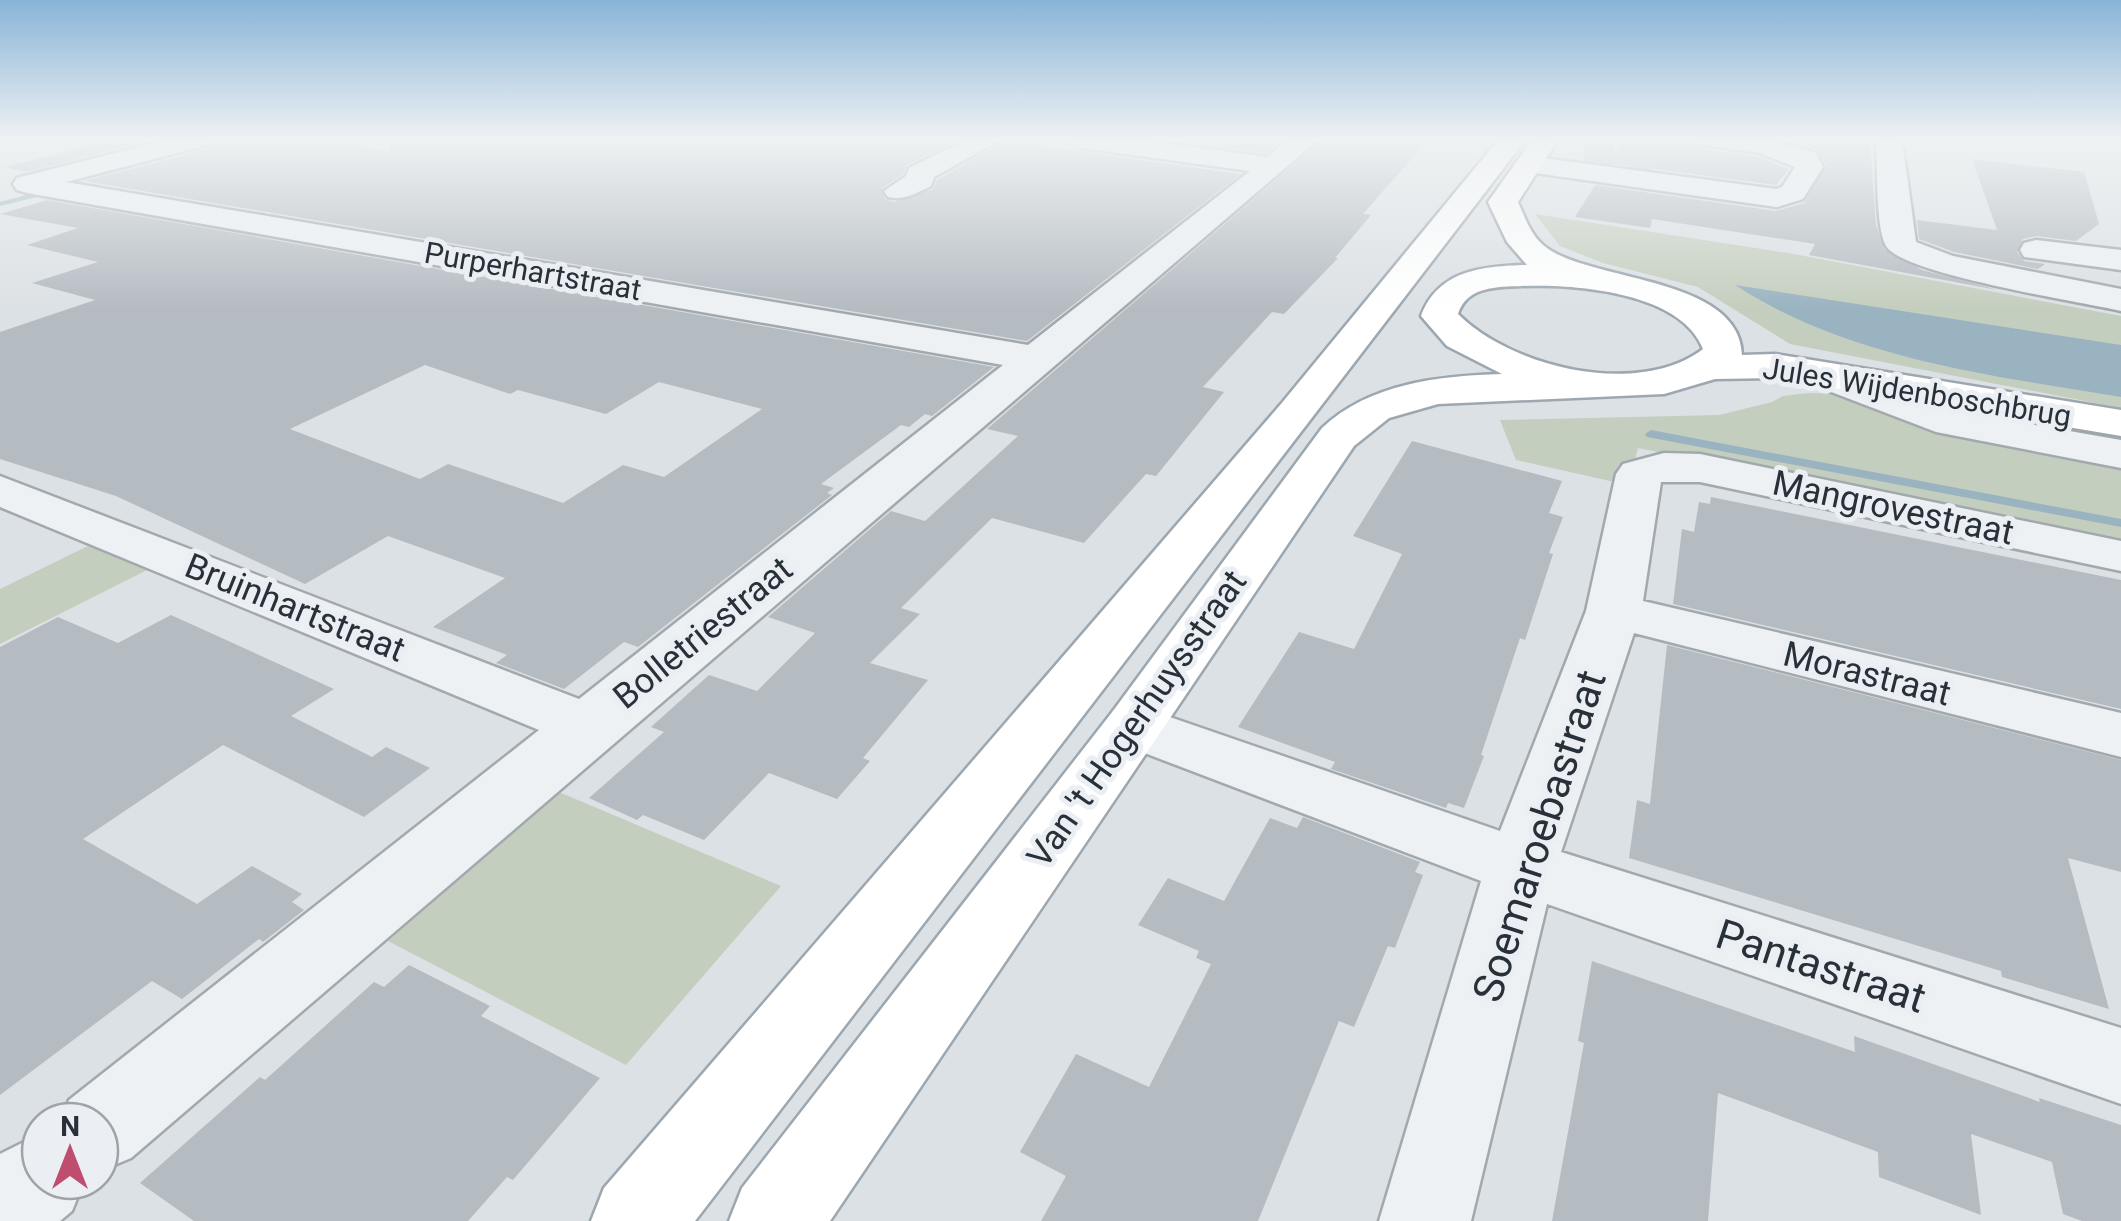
<svg xmlns="http://www.w3.org/2000/svg" width="2121" height="1221" font-family="Roboto,sans-serif">
	<style>
		.green { fill: #c4cebe }
		.water { fill: #9ab3c1 }
		.lines { fill: none; stroke-linecap: round; stroke-linejoin: round }
		.stream { fill: #9ab3c1; fill-rule: evenodd }
		.building { fill: #b4bbc1; fill-rule: evenodd }
		.minor-tunnel { stroke: #b8bec3; stroke-width: 29; stroke-dasharray: 29 15; stroke-linecap: butt }
		.minor-casing { stroke: #a2a9ae; stroke-width: 5 }
		.major-casing { stroke: #9da7af; stroke-width: 5 }
		.minor { fill: #eef1f3; fill-rule: evenodd }
		.major { fill: #fff; fill-rule: evenodd }
		.labels { text-anchor: middle; dominant-baseline: central; stroke-width: 10; stroke-linejoin: round; paint-order: stroke }
		.far-street-label { font-size: 30px; fill: #283139; stroke: #ebeff3 }
		.street-label { font-size: 35px; fill: #283139; stroke: #ebeff3 }
		.near-street-label { font-size: 42px; fill: #283139; stroke: #ebeff3 }
	</style>
	<rect width="100%" height="100%" fill="#dce1e5"/>
	<path class="green" d="M 1535,214 L 1794,254 L 2121,316 L 2121,408 L 1790,344 L 1698,287 L 1603,263 L 1560,246 Z
		M 1809,393 L 1842,394 L 1991,442 L 2121,466 L 2121,544 L 1638,448 L 1628,485 L 1516,460 L 1500,420 L 1719,415 L 1772,402 L 1783,396 Z
		M 94,543 L 155,566 L 0,644 L 0,589 Z
		M 559,792 L 781,886 L 626,1065 L 388,941 Z"/>
	<path class="water" d="M 1735,285 L 2121,345 L 2121,397 C 1989,375 1849,359 1735,285 Z"/>
	<g class="lines">
		<path class="stream" d="M 38,192 L 42,194 L 41,196 L 0,206 L 0,202 Z
			M 1651,430 L 2121,519 L 2121,527 L 1647,437 L 1645,434 Z"/>
	</g>
	<path class="building" d="M 114,139 L 154,139 L 27,172 L 5,167 Z
		M 219,139 L 323,139 L 390,152 L 391,139 L 959,139 L 907,165 L 903,174 L 882,188 L 885,199 L 894,202 L 933,189 L 937,180 L 1005,141 L 1241,174 L 1027,341 L 84,181 L 212,148 Z
		M 1163,139 L 1284,139 L 1266,153 Z
		M 1323,139 L 1429,139 L 1363,214 L 1371,215 L 1335,258 L 1338,258 L 1284,314 L 1272,312 L 1203,387 L 1224,392 L 1156,476 L 1146,474 L 1084,543 L 992,518 L 901,608 L 920,614 L 870,663 L 928,680 L 863,758 L 870,761 L 837,799 L 769,773 L 704,840 L 643,815 L 637,820 L 589,798 L 664,732 L 651,727 L 709,675 L 757,691 L 815,633 L 768,617 L 891,511 L 925,521 L 1018,436 L 987,429 Z
		M 1623,139 L 1688,139 L 1695,148 L 1759,157 L 1789,169 L 1776,185 L 1609,163 Z
		M 1781,139 L 1870,139 L 1876,225 L 1884,249 L 1922,270 L 1998,290 L 1809,255 L 1815,244 L 1652,219 L 1650,228 L 1575,217 L 1595,185 L 1776,211 L 1804,203 L 1826,165 L 1817,149 Z
		M 1972,159 L 2084,172 L 2099,224 L 2076,241 L 2036,236 L 2023,239 L 2017,252 L 2024,261 L 2045,264 L 2038,269 L 1954,252 L 1919,239 L 1917,220 L 1997,230 Z
		M 47,200 L 994,367 L 932,416 L 925,414 L 909,427 L 901,425 L 821,484 L 834,488 L 827,493 L 832,495 L 638,647 L 624,642 L 564,689 L 496,663 L 507,655 L 433,627 L 505,578 L 388,536 L 305,584 L 116,496 L 0,459 L 0,332 L 95,300 L 32,283 L 98,262 L 27,245 L 78,228 L 0,214 ZM 425,365 L 510,394 L 518,390 L 606,414 L 659,382 L 762,409 L 664,477 L 623,465 L 563,503 L 448,464 L 420,479 L 290,429 Z
		M 1412,441 L 1562,481 L 1549,513 L 1563,517 L 1549,553 L 1553,554 L 1525,640 L 1520,638 L 1481,755 L 1484,756 L 1464,808 L 1448,803 L 1446,808 L 1331,769 L 1335,762 L 1238,727 L 1299,632 L 1354,649 L 1402,554 L 1353,536 Z
		M 1711,497 L 2121,580 L 2121,709 L 1673,604 L 1682,529 L 1694,532 L 1699,502 L 1710,504 Z
		M 171,615 L 334,689 L 291,716 L 372,757 L 386,747 L 430,768 L 364,817 L 223,745 L 83,839 L 197,904 L 252,866 L 302,894 L 292,902 L 304,910 L 263,942 L 259,939 L 182,999 L 152,981 L 0,1095 L 0,647 L 58,617 L 118,643 Z
		M 1667,645 L 2121,760 L 2121,872 L 2068,858 L 2109,1009 L 2002,977 L 2001,971 L 1629,858 L 1637,800 L 1650,804 Z
		M 1303,817 L 1420,862 L 1415,872 L 1423,875 L 1395,948 L 1388,946 L 1354,1027 L 1339,1021 L 1258,1221 L 1041,1221 L 1066,1176 L 1020,1152 L 1076,1054 L 1149,1087 L 1211,964 L 1196,958 L 1199,951 L 1138,925 L 1168,878 L 1224,901 L 1270,818 L 1297,828 Z
		M 1592,961 L 1855,1052 L 1854,1036 L 2040,1102 L 2039,1098 L 2121,1125 L 2121,1221 L 2082,1221 L 2063,1214 L 2052,1162 L 1971,1134 L 1981,1215 L 1879,1177 L 1878,1152 L 1718,1093 L 1708,1221 L 1552,1221 L 1584,1043 L 1578,1041 Z
		M 409,965 L 490,1006 L 481,1016 L 600,1078 L 513,1180 L 507,1177 L 468,1221 L 194,1221 L 140,1183 L 260,1077 L 265,1080 L 374,982 L 384,987 Z"/>
	<g class="lines">
		<path class="minor-tunnel" d="M 1585,150 L 1652,159"/>
		<defs>
			<path id="minor" d="M 170,139 L 215,139 L 211,144 L 66,182 L 1028,345 L 1250,171 L 1075,147 L 1062,139 L 1134,139 L 1267,157 L 1290,139 L 1319,139 L 131,1158 L 100,1171 L 100,1121 L 60,1121 L 69,1100 L 539,730 L 0,507 L 0,476 L 579,699 L 1003,365 L 27,193 L 17,190 L 13,184 L 17,178 Z
				M 968,139 L 1002,139 L 934,177 L 931,186 C 916,193 904,201 888,197 L 884,191 L 906,176 L 909,168 Z
				M 1692,139 L 1767,139 L 1816,153 L 1823,167 L 1803,199 L 1777,207 L 1528,172 L 1514,164 L 1528,156 L 1776,189 L 1782,187 L 1795,167 L 1760,153 L 1696,144 Z
				M 1876,139 L 1902,139 L 1916,242 L 1953,256 L 2121,289 L 2121,311 C 2081,302 1902,274 1886,246 C 1875,226 1878,165 1876,139 Z
				M 2036,240 L 2121,250 L 2121,270 L 2024,257 L 2020,250 L 2024,243 Z
				M 1827,364 L 1961,412 L 2121,440 L 2121,468 L 1936,432 L 1813,385 L 1807,376 L 1813,367 Z
				M 1664,453 L 1700,454 L 2121,541 L 2121,571 L 1700,482 L 1661,482 L 1643,601 L 2121,713 L 2121,757 L 1634,633 L 1561,852 L 2121,1028 L 2121,1104 L 1547,904 L 1471,1221 L 1379,1221 L 1481,881 L 1113,741 L 1104,726 L 1113,711 L 1135,705 L 1500,831 L 1586,611 L 1616,474 L 1623,464 Z
				M 40,1134 L 40,1181 L 84,1181 L 72,1211 L 60,1221 L 0,1221 L 0,1154 Z"/>
			<path id="major" d="M 1499,139 L 1526,139 L 695,1221 L 591,1221 L 604,1188 L 1281,404 Z
				M 1532,140 L 1550,140 L 1554,146 L 1518,202 C 1525,218 1532,238 1547,248 C 1594,282 1740,277 1742,355 L 1775,354 L 2121,410 L 2121,436 L 1775,378 L 1715,379 L 1664,394 L 1438,404 L 1389,418 L 1354,446 L 830,1221 L 729,1221 L 742,1188 L 1113,711 L 1322,428 C 1370,383 1439,376 1502,374 L 1447,346 L 1421,316 C 1438,270 1483,266 1527,265 L 1507,242 L 1488,202 ZM 1522,286 C 1575,284 1681,292 1703,349 C 1639,398 1512,368 1458,314 C 1467,286 1497,287 1522,286 Z"/>
		</defs>
		<use href="#minor" class="minor-casing"/>
		<use href="#major" class="major-casing"/>
		<use href="#minor" class="minor"/>
		<use href="#major" class="major"/>
	</g>
	<linearGradient id="sky" x2="0" y2="1"><stop stop-color="#89b4d8"/><stop offset="0.45" stop-color="#eff2f3"/><stop offset="1" stop-color="#eff2f3" stop-opacity="0"/></linearGradient>
	<rect width="2121" height="310" fill="url(#sky)"/>
	<g class="labels">
		<g class="far-street-label">
			<text transform="translate(533 271) rotate(10)">Purperhartstraat</text>
			<text transform="translate(1917 392) rotate(9)">Jules Wijdenboschbrug</text>
		</g>
		<g class="street-label">
			<text transform="translate(1893 508) rotate(12)">Mangrovestraat</text>
			<text transform="translate(295 608) rotate(22)">Bruinhartstraat</text>
			<text transform="translate(703 633) rotate(-39)">Bolletriestraat</text>
			<text transform="translate(1867 674) rotate(14)">Morastraat</text>
			<text transform="translate(1137 719) rotate(-55)">Van 't Hogerhuysstraat</text>
		</g>
		<g class="near-street-label">
			<text transform="translate(1539 836) rotate(-72)">Soemaroebastraat</text>
			<text transform="translate(1821 966) rotate(18)">Pantastraat</text>
		</g>
	</g>
	<g transform="translate(70 1151)"><circle r="48" fill="#ebeff3" stroke="#9da3a9" stroke-width="2.5"/>
	<path d="M0-8L18 38L0 25L-18 38Z" fill="#be4d6f"/>
	<text y="-15" font-size="28" font-weight="bold" text-anchor="middle" fill="#283139">N</text>
	</g>
</svg>
